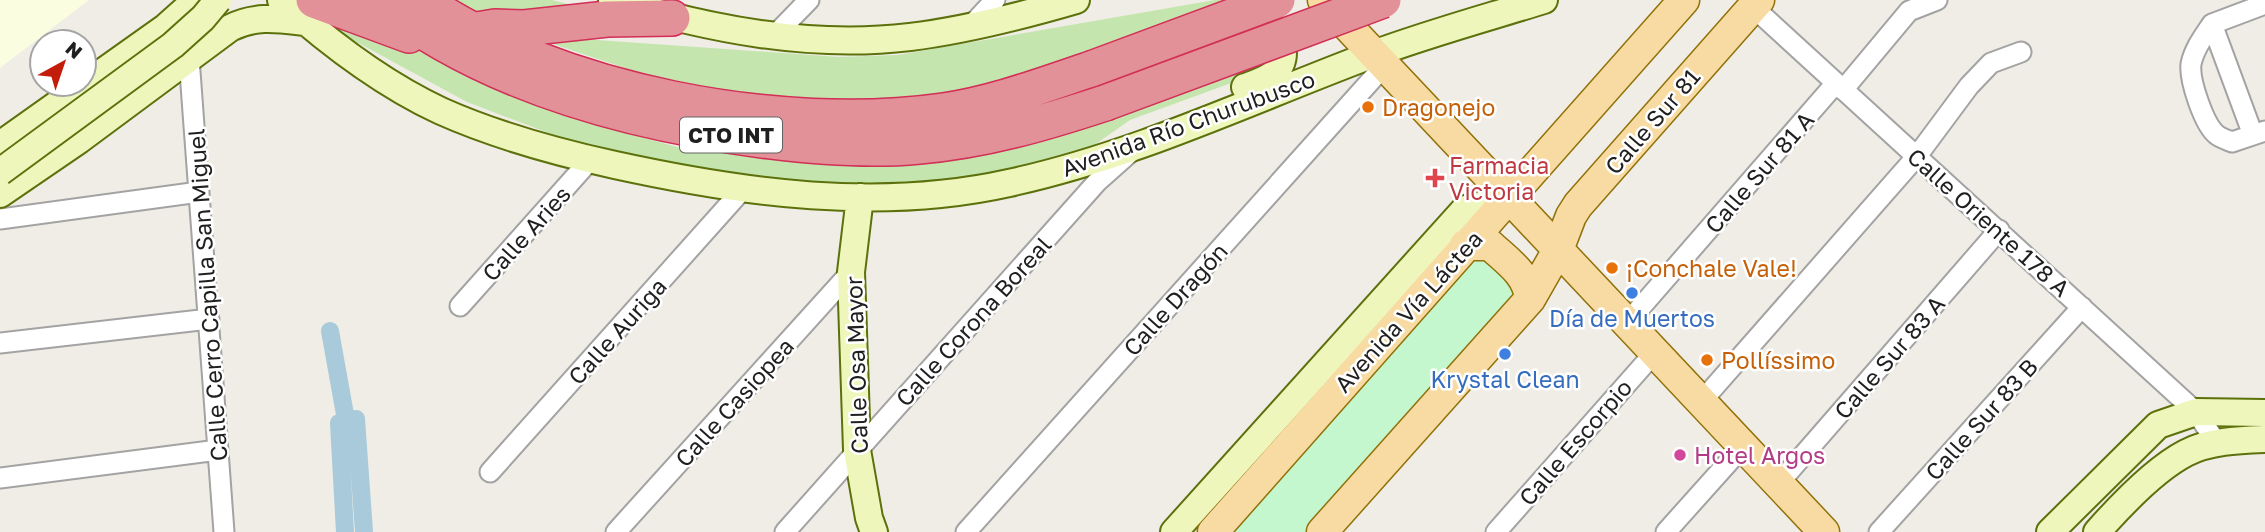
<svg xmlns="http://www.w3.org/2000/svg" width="2265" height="532" font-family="'Golos Text',sans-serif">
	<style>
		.education { fill: #fafde0 }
		.grass { fill: #c4e6ae }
		.park { fill: #c5f7ce }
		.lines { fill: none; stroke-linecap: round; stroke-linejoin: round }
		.canal { stroke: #a8cada; stroke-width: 18 }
		.street-casing { stroke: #a3a3a3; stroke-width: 23 }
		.secondary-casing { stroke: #5c710b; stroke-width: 30 }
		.primary-casing { stroke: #917108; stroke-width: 33 }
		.highway-casing { stroke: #d22e56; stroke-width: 38 }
		.street { stroke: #fff; stroke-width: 19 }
		.secondary { stroke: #eef6bc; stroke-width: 26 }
		.primary { stroke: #f7dba2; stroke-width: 30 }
		.highway { stroke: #e29198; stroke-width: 35 }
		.secondary-bridge-casing { stroke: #5c710b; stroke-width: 30; stroke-linecap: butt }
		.highway-bridge-casing { stroke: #d22e56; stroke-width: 38; stroke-linecap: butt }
		.secondary-bridge { stroke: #eef6bc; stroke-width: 26 }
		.highway-bridge { stroke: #e29198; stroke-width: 35 }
		.food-dot { fill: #e8710a; stroke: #fff; stroke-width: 2.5 }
		.health-dot { fill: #e0444e; stroke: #fff; stroke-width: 2.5 }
		.shop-dot { fill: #3f7fe0; stroke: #fff; stroke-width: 2.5 }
		.hotel-dot { fill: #d1479c; stroke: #fff; stroke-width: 2.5 }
		.labels { text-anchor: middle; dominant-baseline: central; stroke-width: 5; stroke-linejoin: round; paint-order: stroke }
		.shield { fill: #fff; stroke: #626262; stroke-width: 2 }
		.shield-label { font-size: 21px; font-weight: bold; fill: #1f1f1f }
		.food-label { font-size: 23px; fill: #c56008; stroke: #fff; text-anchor: start }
		.street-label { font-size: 23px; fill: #1f1f1f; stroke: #fff }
		.health-label { font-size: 23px; fill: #be3a42; stroke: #fff; text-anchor: start }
		.shop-label { font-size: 23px; fill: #366cbe; stroke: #fff }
		.hotel-label { font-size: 23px; fill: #b23c85; stroke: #fff; text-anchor: start }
	</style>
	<rect width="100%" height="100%" fill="#efede5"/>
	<path class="education" d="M 0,0 L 89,0 L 0,68 Z"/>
	<path class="grass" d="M 450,0 L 552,0 L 588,9 L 477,15 Z
		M 1215,0 L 1224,0 L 1051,68 L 1012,80 L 898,103 L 776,100 L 646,75 L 526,35 L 839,57 L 898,55 Z
		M 301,5 L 416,49 L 475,81 L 579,120 L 681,148 L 830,164 L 967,159 L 1075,129 L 1270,58 L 1264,71 L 1130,120 L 1090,148 L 967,183 L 827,188 L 676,170 L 572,142 L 467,102 L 329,27 Z"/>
	<path class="park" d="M 1489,254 L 1519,282 L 1516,305 L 1318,532 L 1227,532 L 1466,261 Z"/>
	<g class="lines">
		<path class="canal" d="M 330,331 L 348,431
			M 345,532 L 339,423 L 356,419 L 364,532"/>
		<defs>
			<path id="street" d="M 1753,7 L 2196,412 L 2217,443
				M 2212,24 C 2204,36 2194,49 2191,64 C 2189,80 2204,125 2217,135 C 2221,138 2227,140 2232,142 L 2265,131
				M 2212,24 L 2253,135
				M 2212,24 L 2265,4
				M 969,28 L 995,0
				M 774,36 L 809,0
				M 189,58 L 224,532
				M 1843,90 L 1909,11 L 1937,0
				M 0,219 L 199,192
				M 460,306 L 591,159
				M 1627,323 L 1836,83
				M 0,343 L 209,319
				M 1701,402 L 1917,156 L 1969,86 L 1991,63 L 2021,52
				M 490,472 L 743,189
				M 0,478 L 218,450
				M 1779,483 L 1999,230
				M 616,532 L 851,272
				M 785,532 L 1097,182 L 1133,150
				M 966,532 L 1384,66
				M 1496,532 L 1655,352
				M 1666,532 L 1743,446
				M 1879,532 L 2082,307"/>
			<path id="secondary" d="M 281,0 C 329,43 383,84 441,111 C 497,136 556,152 615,165 C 743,193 879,212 1009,183 C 1134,156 1251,100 1371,55 C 1427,34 1486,18 1544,0
				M 612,0 C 709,29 809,49 910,37 C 967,30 1021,16 1076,0
				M 1240,0 L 1283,50 C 1284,75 1264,80 1245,87
				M 0,145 L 166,27 L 196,0
				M 0,194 L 79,140 L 230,28 C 255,15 278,19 305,22
				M 860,197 L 851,272 L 857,450 L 869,518 L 874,532
				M 1174,532 L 1465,209 L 1509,198
				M 2050,532 L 2158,425 L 2196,412 L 2265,413
				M 2097,532 C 2120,506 2155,469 2186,453 C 2209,441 2239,440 2265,439"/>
			<path id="primary" d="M 1323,0 L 1824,532
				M 1465,245 L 1490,245 C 1507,261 1528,274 1530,299
				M 1213,532 L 1684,0
				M 1322,532 L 1530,299 L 1558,250 L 1571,216 L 1578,205 L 1759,0"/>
			<path id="highway" d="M 314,0 L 409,35
				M 379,0 C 488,86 635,124 770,141 C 819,147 869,151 919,146 C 983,141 1044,123 1105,103
				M 422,0 C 558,93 781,134 943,111 C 993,104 1043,85 1091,69
				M 477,30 L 495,27 L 524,28 L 607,19 L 672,18"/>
		</defs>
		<use href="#street" class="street-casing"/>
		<use href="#secondary" class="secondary-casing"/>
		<use href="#primary" class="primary-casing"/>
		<use href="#highway" class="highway-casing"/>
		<use href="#street" class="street"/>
		<use href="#secondary" class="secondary"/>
		<use href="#primary" class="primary"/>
		<use href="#highway" class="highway"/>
		<defs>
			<path id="secondary-bridge" d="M 0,172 L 173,45 L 203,18 L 218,0"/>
			<path id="highway-bridge" d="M 1091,69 L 1277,0
				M 1105,103 L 1383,0"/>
		</defs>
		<use href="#secondary-bridge" class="secondary-bridge-casing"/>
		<use href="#highway-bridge" class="highway-bridge-casing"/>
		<use href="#secondary-bridge" class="secondary-bridge"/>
		<use href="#highway-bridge" class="highway-bridge"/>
	</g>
	<g class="food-dot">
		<circle cx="1368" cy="107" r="7"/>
		<circle cx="1612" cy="268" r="7"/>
		<circle cx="1707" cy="360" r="7"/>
	</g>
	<path class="health-dot" d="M1431.5 167.5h7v7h7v7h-7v7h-7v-7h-7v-7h7z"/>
	<g class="shop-dot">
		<circle cx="1632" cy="293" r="7"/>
		<circle cx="1505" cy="354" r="7"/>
	</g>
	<circle class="hotel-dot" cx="1680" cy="455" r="7"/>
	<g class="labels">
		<rect class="shield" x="680" y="117.5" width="102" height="35" rx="5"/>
		<g class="shield-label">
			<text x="731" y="135">CTO INT</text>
		</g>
		<g class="food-label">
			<text x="1382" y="107">Dragonejo</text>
			<text x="1626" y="268">¡Conchale Vale!</text>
			<text x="1721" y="360">Pollíssimo</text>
		</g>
		<g class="street-label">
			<text transform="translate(1652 121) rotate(-49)">Calle Sur 81</text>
			<text transform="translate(1188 123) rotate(-20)">Avenida Río Churubusco</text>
			<text transform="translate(1759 172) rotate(-49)">Calle Sur 81 A</text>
			<text transform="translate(1989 222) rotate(42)">Calle Oriente 178 A</text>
			<text transform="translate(526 233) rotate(-48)">Calle Aries</text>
			<text transform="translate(207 295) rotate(-94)">Calle Cerro Capilla San Miguel</text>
			<text transform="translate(1175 299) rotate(-48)">Calle Dragón</text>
			<text transform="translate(1408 311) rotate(-48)">Avenida Vía Láctea</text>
			<text transform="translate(973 321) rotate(-48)">Calle Corona Boreal</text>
			<text transform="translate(617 331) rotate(-48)">Calle Auriga</text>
			<text transform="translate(1889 357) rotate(-49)">Calle Sur 83 A</text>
			<text transform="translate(856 365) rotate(-92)">Calle Osa Mayor</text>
			<text transform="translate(734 402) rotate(-48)">Calle Casiopea</text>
			<text transform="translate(1981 419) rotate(-48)">Calle Sur 83 B</text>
			<text transform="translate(1575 442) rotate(-49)">Calle Escorpio</text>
		</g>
		<g class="health-label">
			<text x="1449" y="165">Farmacia<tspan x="1449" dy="26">Victoria</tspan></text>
		</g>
		<g class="shop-label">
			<text x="1632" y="318">Día de Muertos</text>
			<text x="1505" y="379">Krystal Clean</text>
		</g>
		<g class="hotel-label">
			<text x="1694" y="455">Hotel Argos</text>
		</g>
	</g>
	<g transform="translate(63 63) rotate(40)"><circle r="33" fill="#ffffff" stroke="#a5a5a5" stroke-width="2"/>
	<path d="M0-5L12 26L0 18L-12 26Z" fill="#c31c0b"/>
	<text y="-10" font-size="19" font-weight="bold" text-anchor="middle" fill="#1f1f1f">N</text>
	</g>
</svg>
